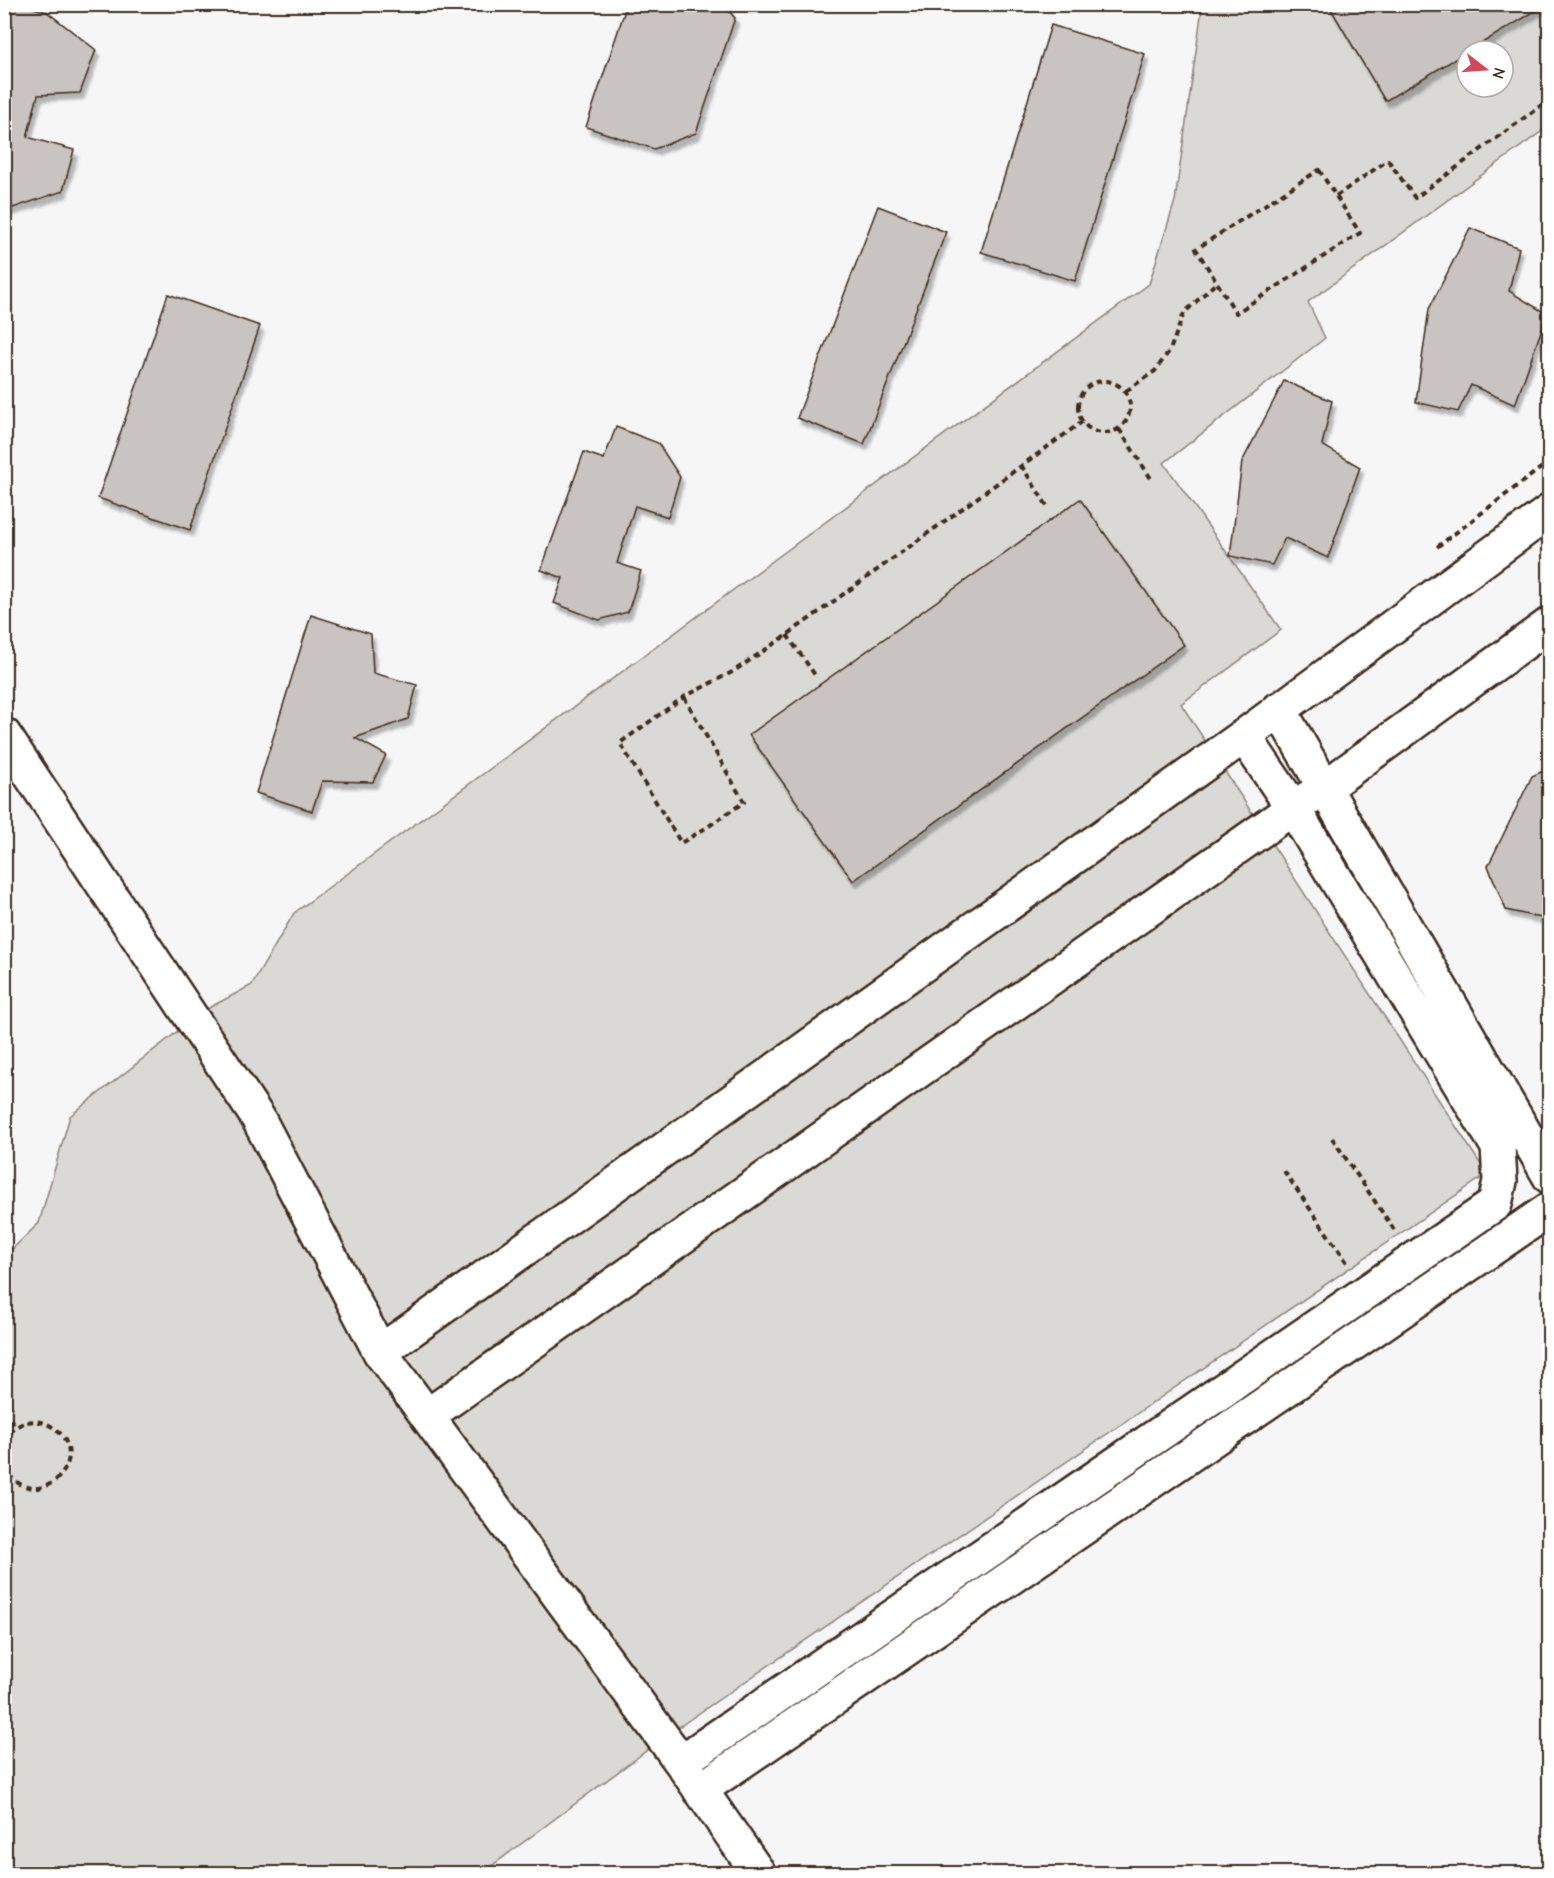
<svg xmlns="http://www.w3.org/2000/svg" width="1554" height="1878" font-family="'Comic Neue',sans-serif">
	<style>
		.green { fill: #dbd9d6; stroke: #8b827a; stroke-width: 1.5; fill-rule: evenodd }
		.building { fill: #c9c3c1; stroke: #3b2a1e; stroke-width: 1.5; filter: url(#shadow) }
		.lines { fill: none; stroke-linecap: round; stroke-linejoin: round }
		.minor-casing { stroke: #3b2a1e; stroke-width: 38 }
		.path { stroke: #3b2a1e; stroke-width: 4; stroke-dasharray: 6 4.5; stroke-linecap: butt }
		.minor { stroke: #fff; stroke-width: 33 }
	</style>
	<defs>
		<filter id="shadow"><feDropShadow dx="3.5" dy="6" stdDeviation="1.5" flood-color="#0004"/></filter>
	</defs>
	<rect width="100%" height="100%" fill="#f7f6f6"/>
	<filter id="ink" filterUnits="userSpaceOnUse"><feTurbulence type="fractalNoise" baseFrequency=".0167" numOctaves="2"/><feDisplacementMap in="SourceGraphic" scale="12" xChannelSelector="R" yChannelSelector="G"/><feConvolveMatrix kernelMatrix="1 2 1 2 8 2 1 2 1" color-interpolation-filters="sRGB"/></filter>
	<g filter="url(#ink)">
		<path class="green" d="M 1197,5 L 1549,5 L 1549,126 L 1308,302 L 1325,338 L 1164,463 L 1281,630 L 1181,704 L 1487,1174 L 673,1731 L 482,1873 L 5,1874 L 5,1256 L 39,1223 L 70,1116 L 205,1010 L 252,985 L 294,913 L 1149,284 L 1175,201 L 1202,8 ZM 1467,51 L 1503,51 L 1503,87 L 1467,87 Z"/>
		<path class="building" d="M 5,4 L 21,4 L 47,12 L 96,50 L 80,93 L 38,95 L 27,137 L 74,150 L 63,191 L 4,211 Z
			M 627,4 L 723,4 L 735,18 L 696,133 L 654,149 L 586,127 Z
			M 1328,4 L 1547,4 L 1385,101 Z
			M 1051,25 L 1145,54 L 1075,281 L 981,252 Z
			M 878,206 L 946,232 L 864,444 L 797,418 Z
			M 1470,228 L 1519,248 L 1509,291 L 1547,314 L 1515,405 L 1471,385 L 1458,412 L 1416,402 L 1429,309 Z
			M 168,294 L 260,326 L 190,530 L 98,498 Z
			M 1284,381 L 1332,401 L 1322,445 L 1360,467 L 1328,558 L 1285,538 L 1272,565 L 1230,556 L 1242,462 Z
			M 616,427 L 658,443 L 680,477 L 668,517 L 635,506 L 617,563 L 641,571 L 628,612 L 599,620 L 554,603 L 563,578 L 541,570 L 584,452 L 604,459 Z
			M 1080,499 L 1184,645 L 853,881 L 749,735 Z
			M 311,615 L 371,634 L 373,673 L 417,685 L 408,719 L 355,738 L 386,755 L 373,782 L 322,781 L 312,811 L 256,793 Z
			M 1550,768 L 1550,920 L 1506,910 L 1488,866 L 1532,776 Z"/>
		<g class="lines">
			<defs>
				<path id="minor" d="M 1279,709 L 1550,1177
					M 4,735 L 258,1118 L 380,1352 L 681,1762 L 759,1874
					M 380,1352 L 1244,736 L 1550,511
					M 427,1416 L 1293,808 L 1324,788 L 1550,624
					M 681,1762 L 1495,1204 L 1500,1181 L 1498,1147 L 1293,808 L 1244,736
					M 700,1790 L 1550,1209"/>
			</defs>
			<use href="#minor" class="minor-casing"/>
			<path class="path" d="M 1319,170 L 1360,233 L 1236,313 L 1196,249 Z
				M 1336,196 L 1388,160 L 1415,198 L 1550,99
				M1078 407a26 26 0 1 1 52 0a26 26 0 1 1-52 0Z
				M 1126,391 L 1155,371 L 1170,350 L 1184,313 L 1217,282
				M 1119,429 L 1152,480
				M 1021,465 L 1049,509
				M 1437,547 L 1550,461
				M 787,635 L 815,675
				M 684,697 L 744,802 L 709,826 L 681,843 L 620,743 L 684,697 L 734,671 L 787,635 L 1082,422
				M 1332,1138 L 1395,1231
				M 1284,1171 L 1348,1264
				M 4,1411 L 16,1427
				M 4,1442 C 30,1393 93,1442 59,1477 C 53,1483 46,1487 38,1488 C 23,1489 11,1480 4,1467"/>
			<use href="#minor" class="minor"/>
		</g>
	</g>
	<rect width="1554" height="1878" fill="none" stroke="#fff" stroke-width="24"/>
	<rect x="12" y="12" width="1530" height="1854" fill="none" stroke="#3b2a1e" stroke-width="2" filter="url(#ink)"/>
	<g transform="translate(1485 69) rotate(107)"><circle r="28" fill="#ffffff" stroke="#b1aaa5" stroke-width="1.5"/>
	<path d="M0-4.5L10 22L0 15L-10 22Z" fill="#d1495b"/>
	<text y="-9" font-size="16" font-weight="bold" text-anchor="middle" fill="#3b2a1e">N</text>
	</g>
</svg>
